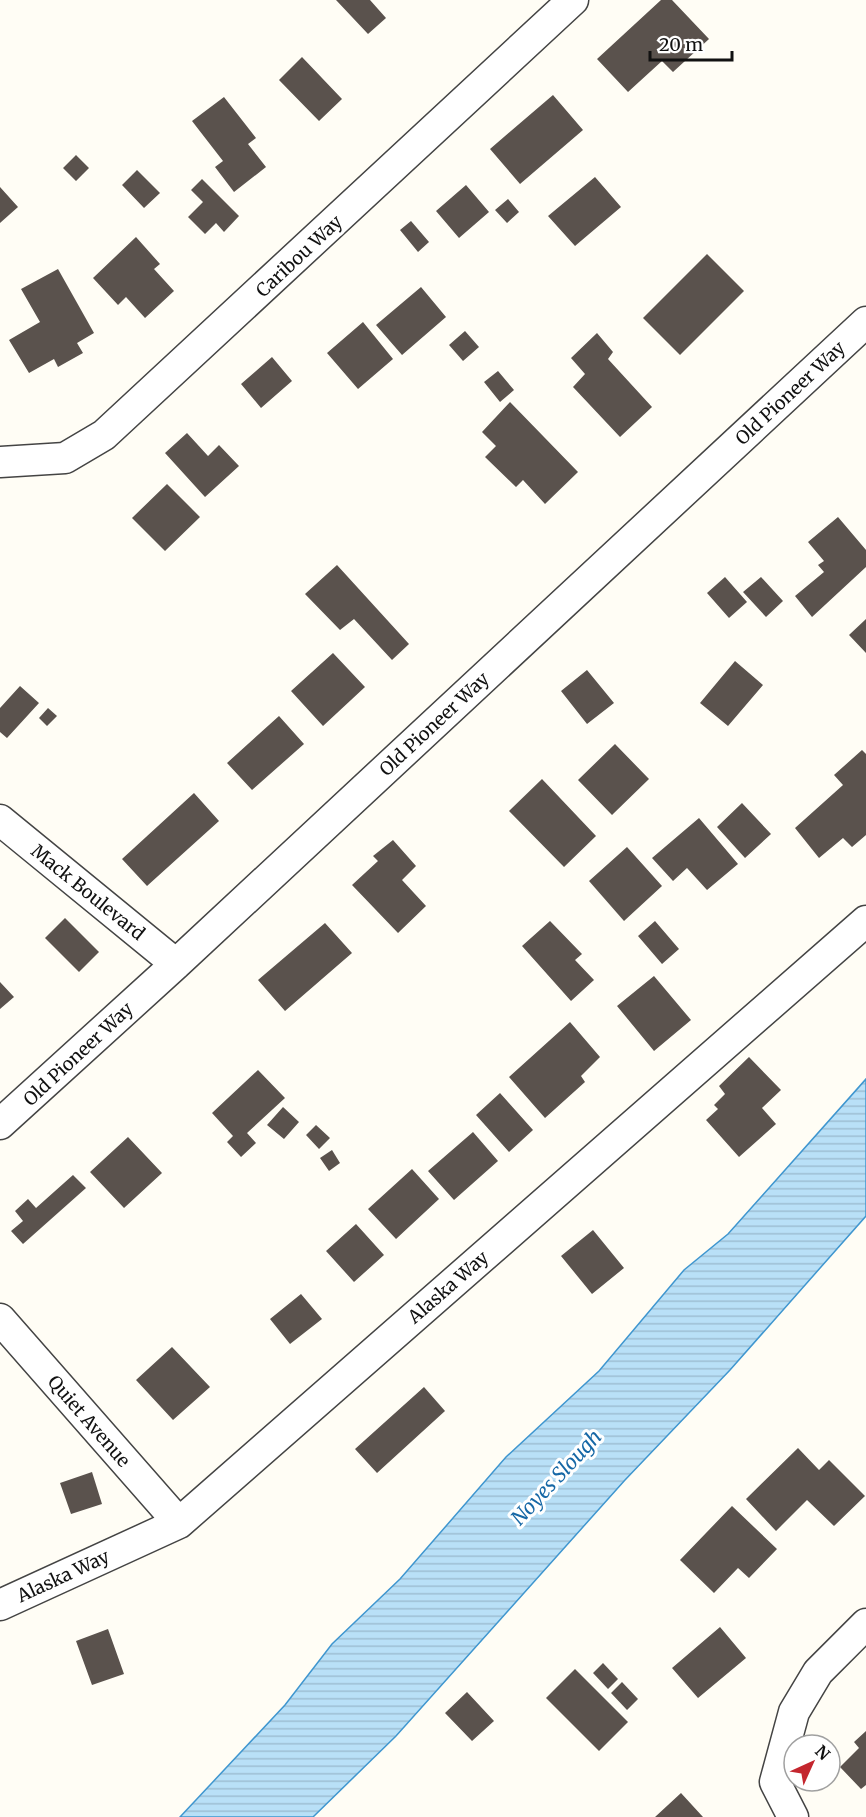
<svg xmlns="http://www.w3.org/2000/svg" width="866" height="1817" font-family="Merriweather,serif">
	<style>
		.water { fill: url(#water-rules); stroke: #3f96cf; stroke-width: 1.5 }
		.building { fill: #5a524d }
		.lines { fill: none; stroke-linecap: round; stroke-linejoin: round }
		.street-casing { stroke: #444; stroke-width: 33 }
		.street { stroke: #fff; stroke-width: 30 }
		.labels { text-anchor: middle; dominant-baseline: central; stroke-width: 6; stroke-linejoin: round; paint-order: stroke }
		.street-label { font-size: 18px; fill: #111; stroke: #fff }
		.water-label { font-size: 20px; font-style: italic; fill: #1768a6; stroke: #fff }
	</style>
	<defs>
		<pattern id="water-rules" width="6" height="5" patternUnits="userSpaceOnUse" patternTransform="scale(1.5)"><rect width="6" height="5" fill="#b9e0f7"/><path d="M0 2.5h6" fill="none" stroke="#9ebfd3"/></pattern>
	</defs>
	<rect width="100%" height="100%" fill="#fffdf5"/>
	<path class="water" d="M 866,1079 L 866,1216 L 730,1370 L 625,1480 L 396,1736 L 313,1817 L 180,1817 L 285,1705 L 332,1644 L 400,1579 L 506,1457 L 599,1371 L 684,1270 L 728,1234 Z"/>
	<path class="building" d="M 336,0 L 370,0 L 386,18 L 368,34 Z
		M 661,0 L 672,0 L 709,39 L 673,72 L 662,61 L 628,92 L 597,59 Z
		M 302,57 L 342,99 L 319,121 L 279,80 Z
		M 553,95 L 583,130 L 520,184 L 490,149 Z
		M 224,97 L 256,138 L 248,144 L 266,167 L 234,192 L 215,167 L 223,161 L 192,121 Z
		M 76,155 L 89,168 L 76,181 L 63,168 Z
		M 137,170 L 160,193 L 144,208 L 122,185 Z
		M 595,177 L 621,207 L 575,246 L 548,216 Z
		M 202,179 L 239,216 L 224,232 L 216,223 L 205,234 L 188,217 L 203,202 L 191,190 Z
		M 466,185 L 489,212 L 459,238 L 436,211 Z
		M 0,187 L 18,207 L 0,223 Z
		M 508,199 L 519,212 L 507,223 L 495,210 Z
		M 411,221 L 429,242 L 418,252 L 400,230 Z
		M 136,237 L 160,264 L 154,269 L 174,291 L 145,318 L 126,297 L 118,305 L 93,278 Z
		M 707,254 L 744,291 L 680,355 L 643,318 Z
		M 58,269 L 94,333 L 77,343 L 83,353 L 58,367 L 54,359 L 29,373 L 9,340 L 40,322 L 21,289 Z
		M 421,287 L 446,317 L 402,355 L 376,325 Z
		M 363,322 L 393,359 L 358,389 L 327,353 Z
		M 465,331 L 479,347 L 463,361 L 449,345 Z
		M 597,333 L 613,352 L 608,359 L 652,407 L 620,437 L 573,387 L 585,374 L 571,358 Z
		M 272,357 L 292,381 L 261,408 L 241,384 Z
		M 498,371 L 514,390 L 500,402 L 484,382 Z
		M 510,402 L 578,472 L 545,504 L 523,480 L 516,487 L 485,457 L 496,446 L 482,432 Z
		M 187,433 L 208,456 L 219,445 L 239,466 L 205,497 L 165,453 Z
		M 167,484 L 200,517 L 165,551 L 132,518 Z
		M 838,517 L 866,550 L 866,567 L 812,617 L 795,596 L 824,572 L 818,565 L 824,561 L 808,542 Z
		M 337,565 L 409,644 L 392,660 L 354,619 L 340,630 L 305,594 Z
		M 725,577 L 747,602 L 729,618 L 707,593 Z
		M 761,577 L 783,601 L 766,617 L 743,592 Z
		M 866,619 L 866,653 L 849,635 Z
		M 333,653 L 365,687 L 323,726 L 291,691 Z
		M 735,661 L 763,685 L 728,726 L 700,703 Z
		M 587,670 L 614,703 L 587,724 L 561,691 Z
		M 20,686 L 39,703 L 7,738 L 0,732 L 0,708 Z
		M 48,708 L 57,716 L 47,726 L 39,718 Z
		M 279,716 L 304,744 L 252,790 L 227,763 Z
		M 615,744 L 649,779 L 612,815 L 578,780 Z
		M 862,750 L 866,754 L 866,835 L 852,847 L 843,838 L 819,858 L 795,828 L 843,785 L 834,775 Z
		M 542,779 L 596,836 L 564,867 L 509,811 Z
		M 194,793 L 219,821 L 147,886 L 122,859 Z
		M 742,803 L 771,834 L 745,858 L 717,827 Z
		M 699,818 L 738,864 L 707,890 L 687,868 L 673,881 L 652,858 Z
		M 393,840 L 416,866 L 402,880 L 426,906 L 398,933 L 352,885 L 378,861 L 373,856 Z
		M 627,847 L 662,886 L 624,921 L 589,881 Z
		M 65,918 L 99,952 L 79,972 L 45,938 Z
		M 550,921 L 582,954 L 575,960 L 594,980 L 571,1001 L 522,946 Z
		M 655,921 L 679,949 L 662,964 L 638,936 Z
		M 325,923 L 352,953 L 285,1011 L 258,980 Z
		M 654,976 L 691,1020 L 654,1051 L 617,1006 Z
		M 0,982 L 14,997 L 0,1009 Z
		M 570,1022 L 600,1057 L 581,1076 L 585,1082 L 545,1118 L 509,1077 Z
		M 749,1057 L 781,1090 L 762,1108 L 776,1124 L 739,1157 L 706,1120 L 718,1109 L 714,1105 L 725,1094 L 719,1086 Z
		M 258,1070 L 285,1098 L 247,1133 L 256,1143 L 241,1157 L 227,1142 L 233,1136 L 212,1113 Z
		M 500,1093 L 533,1130 L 509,1152 L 476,1115 Z
		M 283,1107 L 299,1122 L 284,1139 L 267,1125 Z
		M 316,1125 L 330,1138 L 319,1149 L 306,1135 Z
		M 473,1132 L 498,1161 L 454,1200 L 428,1171 Z
		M 128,1137 L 162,1173 L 124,1208 L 90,1172 Z
		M 332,1150 L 340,1163 L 329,1171 L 320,1158 Z
		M 412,1169 L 439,1199 L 396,1239 L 368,1209 Z
		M 73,1175 L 86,1188 L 23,1244 L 11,1231 L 23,1221 L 15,1211 L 28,1199 L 36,1208 Z
		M 356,1224 L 384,1255 L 354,1282 L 326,1251 Z
		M 593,1230 L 624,1268 L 592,1294 L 561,1256 Z
		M 301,1294 L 322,1319 L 290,1344 L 270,1319 Z
		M 172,1347 L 210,1387 L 173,1420 L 136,1380 Z
		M 424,1387 L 445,1411 L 377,1473 L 355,1449 Z
		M 798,1448 L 819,1470 L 829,1460 L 865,1496 L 834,1526 L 807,1500 L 776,1531 L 746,1499 Z
		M 92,1472 L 102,1504 L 71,1514 L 60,1483 Z
		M 732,1506 L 777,1549 L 749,1578 L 738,1568 L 714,1593 L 680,1560 Z
		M 720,1627 L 746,1658 L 698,1698 L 672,1668 Z
		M 108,1629 L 124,1674 L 92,1685 L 76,1641 Z
		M 603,1663 L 618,1679 L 608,1689 L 593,1673 Z
		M 575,1669 L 628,1722 L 599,1751 L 546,1698 Z
		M 622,1682 L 638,1699 L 627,1710 L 611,1693 Z
		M 467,1692 L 494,1721 L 472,1741 L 445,1713 Z
		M 866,1731 L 866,1785 L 861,1789 L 840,1767 L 859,1748 L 854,1742 Z
		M 681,1793 L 703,1817 L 655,1817 Z"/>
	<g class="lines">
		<defs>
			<path id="street" d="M 0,462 L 65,458 L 104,435 L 573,0
				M 0,820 L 176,964
				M 0,1124 L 176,964 L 866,322
				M 0,1319 L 179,1523
				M 0,1605 L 179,1523 L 866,921
				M 793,1817 L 775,1782 L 794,1712 L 818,1672 L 866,1624"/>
		</defs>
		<use href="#street" class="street-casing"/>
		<use href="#street" class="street"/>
	</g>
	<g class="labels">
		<g class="street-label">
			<text transform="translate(299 256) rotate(-43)">Caribou Way</text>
			<text transform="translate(790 393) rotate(-43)">Old Pioneer Way</text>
			<text transform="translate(434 724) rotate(-43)">Old Pioneer Way</text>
			<text transform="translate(88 892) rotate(39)">Mack Boulevard</text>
			<text transform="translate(78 1054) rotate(-43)">Old Pioneer Way</text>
			<text transform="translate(448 1287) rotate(-41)">Alaska Way</text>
			<text transform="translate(89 1421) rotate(49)">Quiet Avenue</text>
			<text transform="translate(63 1576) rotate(-25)">Alaska Way</text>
		</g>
		<g class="water-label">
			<text transform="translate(556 1477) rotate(-47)">Noyes Slough</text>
		</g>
	</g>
	<g transform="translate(812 1763) rotate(45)"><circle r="28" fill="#ffffff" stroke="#a0a0a0" stroke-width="1.5"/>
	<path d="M0-4.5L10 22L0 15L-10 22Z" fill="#c4262e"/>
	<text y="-9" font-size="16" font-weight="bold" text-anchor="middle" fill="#111111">N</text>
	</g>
	<path d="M650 51v9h82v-9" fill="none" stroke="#111111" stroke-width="3"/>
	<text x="659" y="51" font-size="18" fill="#111111" stroke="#ffffff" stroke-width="4.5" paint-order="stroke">20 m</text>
</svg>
